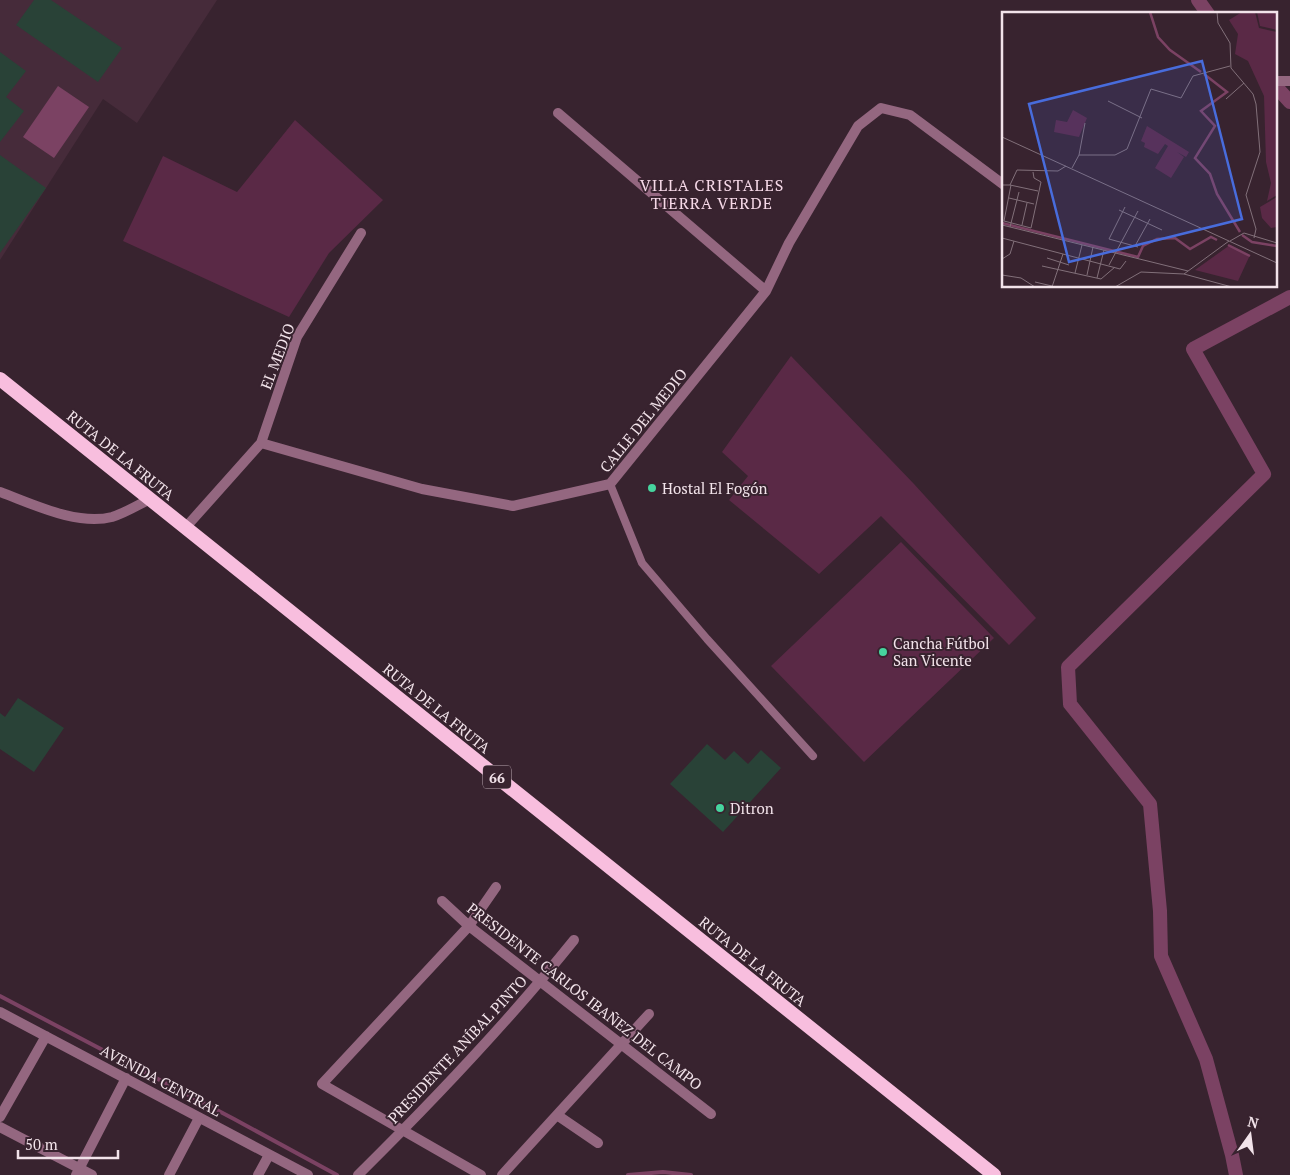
<svg xmlns="http://www.w3.org/2000/svg" width="1290" height="1175" font-family="'PT Serif',serif">
	<style>
		.built { fill: #462b3a }
		.green { fill: #5a2946 }
		.water { fill: #7b4263 }
		.lines { fill: none; stroke-linecap: round; stroke-linejoin: round }
		.stream { stroke: #7b4263; stroke-width: 4 }
		.canal { stroke: #7b4263; stroke-width: 14 }
		.building { fill: #294237 }
		.service { stroke: #946780; stroke-width: 8 }
		.minor { stroke: #946780; stroke-width: 10 }
		.trunk { stroke: #f8bede; stroke-width: 14 }
		.poi-dot { fill: #46d49e; stroke: #38232f; stroke-width: 2 }
		.labels { text-anchor: middle; dominant-baseline: central; stroke-width: 4; stroke-linejoin: round; paint-order: stroke }
		.shield { fill: #38232f; stroke: #baa9b2; stroke-width: 1 }
		.shield-label { font-size: 14px; font-weight: bold; fill: #f2e3ea }
		.street-label { font-size: 15px; fill: #f2e3ea; stroke: #38232f }
		.poi-label { font-size: 15px; fill: #f2e3ea; stroke: #38232f; text-anchor: start }
		.neighbourhood-label { font-size: 16px; letter-spacing: 1px; fill: #f6d9e8; stroke: #38232f }
		.inset-river { fill: none; stroke: #7b4263; stroke-width: 2.5 }
		.inset-road { fill: none; stroke: #82707a; stroke-width: 1 }
		.view { fill: #486cdc; fill-opacity: 0.15; stroke: #486cdc; stroke-width: 2.5 }
		.inset-edge { fill: none; stroke: #f2e3ea; stroke-width: 2.5 }
	</style>
	<rect width="100%" height="100%" fill="#38232f"/>
	<path class="built" d="M 0,0 L 217,0 L 137,123 L 103,99 L 0,260 Z"/>
	<path class="green" d="M 295,120 L 383,200 L 329,253 L 289,317 L 123,241 L 163,156 L 237,192 Z
		M 791,356 L 914,484 L 1036,618 L 1009,645 L 881,516 L 819,574 L 729,500 L 748,476 L 722,452 Z
		M 901,542 L 994,638 L 864,762 L 771,666 Z"/>
	<path class="water" d="M 58,86 L 89,107 L 54,158 L 23,137 Z"/>
	<g class="lines">
		<path class="stream" d="M 0,996 L 234,1119 L 337,1175
			M 628,1175 L 663,1172 L 691,1175"/>
		<path class="canal" d="M 1198,0 L 1208,14
			M 1280,91 L 1290,102
			M 1236,1175 L 1232,1155 L 1206,1059 L 1161,956 L 1160,911 L 1150,804 L 1070,704 L 1068,667 L 1264,474 L 1193,349 L 1290,297"/>
	</g>
	<path class="building" d="M 34,0 L 51,0 L 122,48 L 98,82 L 16,25 Z
		M 0,52 L 26,71 L 6,97 L 24,111 L 0,142 Z
		M 0,155 L 46,188 L 0,253 Z
		M 18,698 L 64,728 L 34,772 L 0,749 L 0,713 L 5,717 Z
		M 707,744 L 725,760 L 734,751 L 748,764 L 761,750 L 781,768 L 723,832 L 670,784 Z"/>
	<g class="lines">
		<path class="service" d="M 610,484 L 642,563 L 707,639 L 813,756"/>
		<path class="minor" d="M 1276,81 L 1290,81
			M 558,113 L 766,291
			M 261,443 L 297,337 L 361,233
			M 0,492 C 33,504 77,526 112,517 C 125,513 138,505 150,499
			M 186,527 L 261,443 L 422,489 L 513,506 L 610,484 L 766,291 L 789,243 L 858,126 L 881,108 L 910,115 L 1004,185
			M 442,901 L 469,926 L 711,1114
			M 0,1012 L 308,1175
			M 557,1115 L 598,1143
			M 0,1117 L 46,1036
			M 0,1127 L 92,1175
			M 76,1175 L 126,1078
			M 169,1175 L 199,1118
			M 258,1175 L 269,1155
			M 358,1175 C 433,1101 508,1022 574,940
			M 481,1175 L 322,1084 L 469,926 L 496,887
			M 502,1175 L 649,1014"/>
		<path class="trunk" d="M 0,379 L 994,1175"/>
	</g>
	<g class="poi-dot">
		<circle cx="652" cy="488" r="5"/>
		<circle cx="883" cy="652" r="5"/>
		<circle cx="720" cy="808" r="5"/>
	</g>
	<g class="labels">
		<rect class="shield" x="483" y="765.5" width="28" height="23" rx="4"/>
		<g class="shield-label">
			<text x="497" y="777">66</text>
		</g>
		<g class="street-label">
			<text transform="translate(277 356) rotate(-69)">EL MEDIO</text>
			<text transform="translate(643 420) rotate(-51)">CALLE DEL MEDIO</text>
			<text transform="translate(121 455) rotate(39)">RUTA DE LA FRUTA</text>
			<text transform="translate(437 708) rotate(39)">RUTA DE LA FRUTA</text>
			<text transform="translate(753 961) rotate(39)">RUTA DE LA FRUTA</text>
			<text transform="translate(585 996) rotate(38)">PRESIDENTE CARLOS IBAÑEZ DEL CAMPO</text>
			<text transform="translate(457 1049) rotate(-47)">PRESIDENTE ANÍBAL PINTO</text>
			<text transform="translate(161 1080) rotate(28)">AVENIDA CENTRAL</text>
		</g>
		<g class="poi-label">
			<text x="662" y="488">Hostal El Fogón</text>
			<text x="893" y="643">Cancha Fútbol<tspan x="893" dy="17">San Vicente</tspan></text>
			<text x="730" y="808">Ditron</text>
		</g>
		<g class="neighbourhood-label">
			<text x="712" y="185">VILLA CRISTALES<tspan x="712" dy="18">TIERRA VERDE</tspan></text>
		</g>
	</g>
	<g transform="translate(1002 12)">
		<rect width="275" height="275" fill="#38232f"/>
		<path d="M 240,0 L 253,0 L 257,16 L 275,20 L 275,183 L 265,189 L 269,171 L 264,150 L 262,84 L 246,49 L 233,42 L 236,22 L 227,8 ZM 255,0 L 275,0 L 275,18 L 258,14 ZM 71,98 L 85,106 L 77,125 L 52,120 L 54,108 L 65,110 ZM 145,114 L 187,140 L 184,145 L 175,140 L 182,145 L 169,166 L 153,156 L 166,134 L 163,132 L 156,142 L 142,135 L 143,131 L 139,129 ZM 275,185 L 275,215 L 269,216 L 260,206 L 258,195 ZM 228,233 L 248,243 L 236,269 L 193,258 Z" fill="#5a2946"/>
		<path class="inset-river" d="M 148,0 L 156,25 L 168,38 L 199,60M 202,62 L 225,80 L 199,99 L 213,114 L 193,146 L 208,162 L 215,182 L 238,220M 0,211 L 136,245 L 141,234 L 155,227 L 173,226 L 188,237 L 209,225 L 215,228M 240,223 L 250,230 L 275,234M 226,233 L 248,244"/>
		<path class="inset-road" d="M 215,0 L 216,11 L 228,31 L 229,56 L 251,82 L 254,92 L 258,140 L 244,183 L 254,217 L 252,226M 224,87 L 242,71M 106,89 L 140,106M 0,125 L 275,251M 77,143 L 83,111M 70,156 L 77,143 L 113,143 L 125,137 L 149,77 L 179,86 L 191,64 L 228,54M 0,173 L 8,173 L 15,158 L 56,159 L 64,154M 8,173 L 36,179M 7,186 L 32,192M 123,195 L 107,227 L 136,235M 117,198 L 160,218M 2,209 L 29,216 L 39,170 L 32,166 L 31,160M 2,209 L 9,173M 0,213 L 186,259M 20,213 L 25,191M 8,215 L 17,180M 0,226 L 118,257 L 124,249M 228,229 L 242,221 L 275,231M 133,234 L 148,207M 45,246 L 67,253M 0,247 L 8,242 L 12,229M 107,253 L 136,199M 40,254 L 99,267 L 113,255M 73,261 L 80,233M 182,262 L 230,275M 0,263 L 19,266 L 33,275M 85,263 L 91,235M 95,266 L 102,238M 33,270 L 50,274M 50,275 L 61,242M 113,275 L 139,260 L 182,262 L 227,229"/>
		<path class="view" d="M 200,49 L 240,207 L 67,250 L 27,92 Z"/>
		<rect width="275" height="275" class="inset-edge"/>
	</g>
	<g transform="translate(1250 1135) rotate(14)" stroke="#38232f" stroke-width="4" paint-order="stroke">
	<path d="M0-4L9 19L0 12L-9 19Z" fill="#f2e3ea"/>
	<text y="-8" font-size="14" font-weight="bold" text-anchor="middle" fill="#f2e3ea">N</text>
	</g>
	<path d="M18 1150v8h100v-8" fill="none" stroke="#f2e3ea" stroke-width="2.5"/>
	<text x="25" y="1150" font-size="15" fill="#f2e3ea" stroke="#38232f" stroke-width="4" paint-order="stroke">50 m</text>
</svg>
